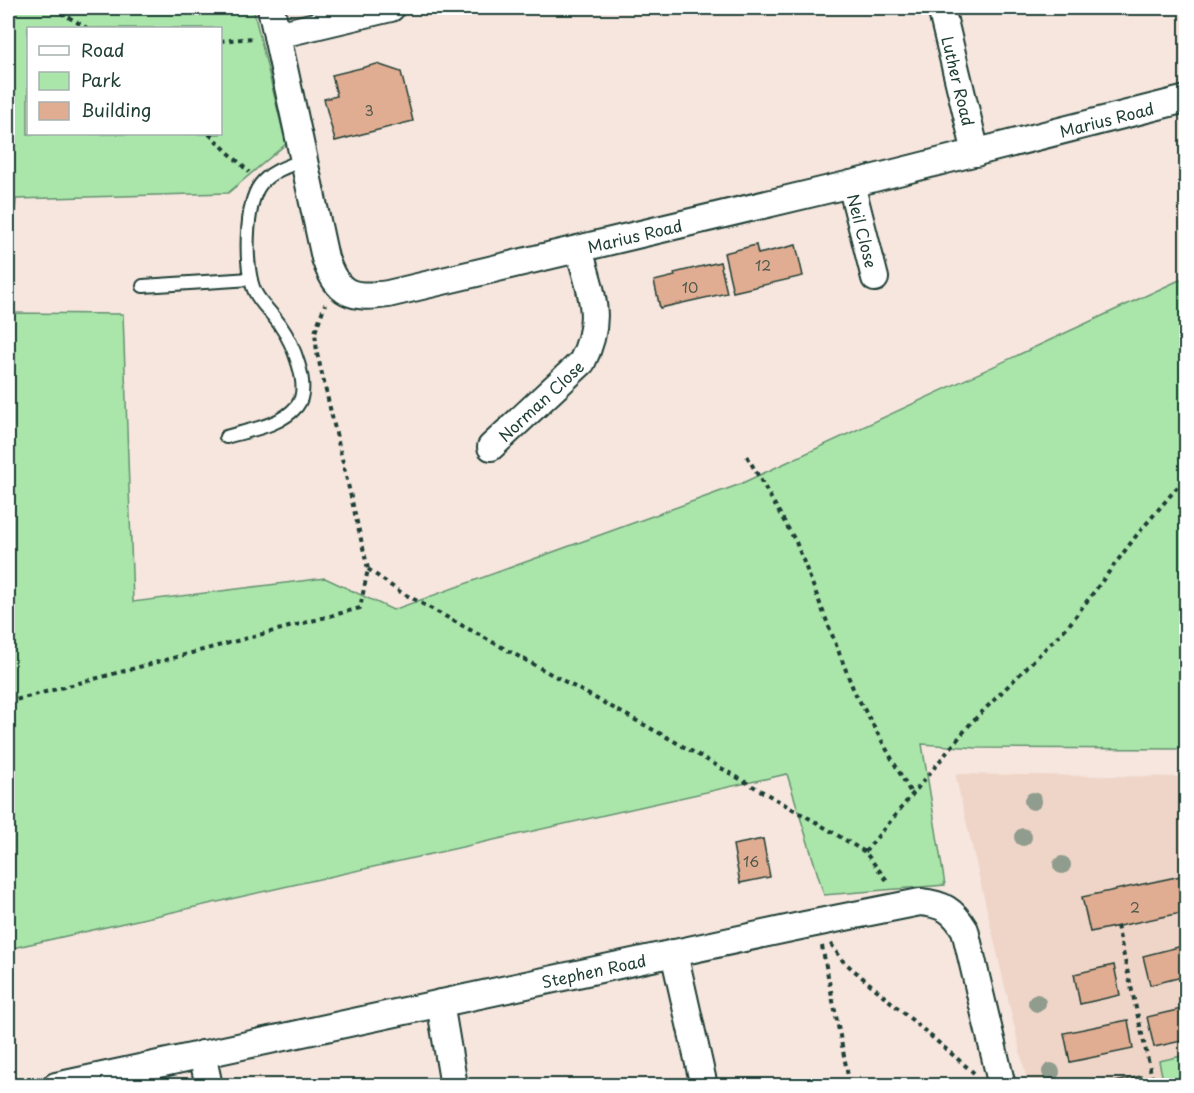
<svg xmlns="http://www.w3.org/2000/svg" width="1194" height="1093" font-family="'Playpen Sans',sans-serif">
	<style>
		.built { fill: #efd5c7 }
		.green { fill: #aae5aa; stroke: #64916f; stroke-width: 1.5; fill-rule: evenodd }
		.building { fill: #e0ad92; stroke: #1f3d34; stroke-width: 1.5 }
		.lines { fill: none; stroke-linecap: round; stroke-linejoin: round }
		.service-casing { stroke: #1f3d34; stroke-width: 16 }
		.minor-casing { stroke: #1f3d34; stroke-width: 30 }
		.path { stroke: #1f3d34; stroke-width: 4; stroke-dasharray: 4.5 4.5; stroke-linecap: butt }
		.service { stroke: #fff; stroke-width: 12 }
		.minor { stroke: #fff; stroke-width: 26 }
		.tree { fill: #8f9c8e }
		.labels { text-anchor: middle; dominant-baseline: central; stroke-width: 4.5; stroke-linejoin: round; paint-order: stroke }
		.number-label { font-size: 14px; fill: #4f594c }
		.street-label { font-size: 16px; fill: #1f3d34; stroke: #fff }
	</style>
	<rect width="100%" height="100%" fill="#f6e6de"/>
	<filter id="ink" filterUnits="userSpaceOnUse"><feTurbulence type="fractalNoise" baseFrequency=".0167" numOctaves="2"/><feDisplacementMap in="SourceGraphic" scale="12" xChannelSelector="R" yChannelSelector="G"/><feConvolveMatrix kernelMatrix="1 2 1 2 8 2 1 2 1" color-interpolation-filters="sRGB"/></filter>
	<g filter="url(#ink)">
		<path class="built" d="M 955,774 L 1186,777 L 1186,1085 L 1028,1085 Z"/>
		<path class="green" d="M 8,8 L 253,8 L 286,144 L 228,193 L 16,199 L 8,307 ZM 28,28 L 220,28 L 220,134 L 28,134 Z
			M 1186,277 L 1186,749 L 977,748 L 922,744 L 945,885 L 824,895 L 787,774 L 8,949 L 8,313 L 123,314 L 133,602 L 325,578 L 393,610 L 738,485 Z
			M 1186,1055 L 1186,1085 L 1164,1085 L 1159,1061 Z"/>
		<path class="building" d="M 377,64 L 401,72 L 413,121 L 335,141 L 324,99 L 337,96 L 332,75 Z
			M 756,245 L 758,254 L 796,245 L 803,276 L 733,292 L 724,253 Z
			M 720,262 L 727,293 L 660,308 L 654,281 L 675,276 L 674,273 Z
			M 763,839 L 770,877 L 740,883 L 733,845 Z
			M 1181,876 L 1186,902 L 1186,912 L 1090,932 L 1082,897 Z
			M 1186,945 L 1186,976 L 1150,985 L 1143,956 Z
			M 1114,965 L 1120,995 L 1080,1004 L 1074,974 Z
			M 1186,1008 L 1186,1040 L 1154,1047 L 1147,1017 Z
			M 1128,1020 L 1133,1049 L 1070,1062 L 1064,1033 Z
			M 1141,1076 L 1143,1086 L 1102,1086 L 1102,1085 Z"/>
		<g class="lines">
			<defs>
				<path id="service" d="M 143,286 L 251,279
					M 226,437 C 249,430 281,426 297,406 C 312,387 292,342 280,325 C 272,313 261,304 255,292 C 244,269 245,205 260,185 C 270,171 289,166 304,160"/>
				<g id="minor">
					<path id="s1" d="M 271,8 L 325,258 C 337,295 352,299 388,294 L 851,184 L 1186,99"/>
					<path id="s2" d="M 941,8 L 976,153"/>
					<path d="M 277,35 L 391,8"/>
					<path id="s3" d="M 851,184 L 875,278"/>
					<path id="s4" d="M 491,447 L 582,362 C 604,319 591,293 579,249"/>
					<path d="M 674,953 L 704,1086"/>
					<path d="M 440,1003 L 454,1086"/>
					<path d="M 202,1054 L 209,1086"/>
					<path id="s5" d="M 56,1086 L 805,925 L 920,902 C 943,904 953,910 965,930 L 1002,1086"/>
				</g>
			</defs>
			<use href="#service" class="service-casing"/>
			<use href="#minor" class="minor-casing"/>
			<path class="path" d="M 53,8 L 87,28
				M 220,41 L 253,38
				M 209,134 L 249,172
				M 747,456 L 796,542 L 854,691 L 912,795
				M 368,569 L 397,590 L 672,740 L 819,824 L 865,852 L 889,883
				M 8,702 L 360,608 L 368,569 L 317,353 L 315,332 L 325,304
				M 865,852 L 971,723 L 1069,625 L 1136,536 L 1186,477
				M 1117,926 L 1154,1086
				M 831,944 L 843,961 L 974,1073
				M 822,946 L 850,1086"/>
			<use href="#service" class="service"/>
			<use href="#minor" class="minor"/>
		</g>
		<g class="tree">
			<circle cx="1033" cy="801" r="9"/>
			<circle cx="1023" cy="837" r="9"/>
			<circle cx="1062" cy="865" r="9"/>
			<circle cx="1037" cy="1003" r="9"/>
			<circle cx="1051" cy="1072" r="9"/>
		</g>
	</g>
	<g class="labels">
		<g class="number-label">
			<text x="369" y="110">3</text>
			<text x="763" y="265">12</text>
			<text x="690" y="287">10</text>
			<text x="751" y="861">16</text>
			<text x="1135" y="907">2</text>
		</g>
		<g class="street-label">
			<text stroke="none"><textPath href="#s2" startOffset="75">Luther Road</textPath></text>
			<text stroke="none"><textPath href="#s1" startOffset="1078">Marius Road</textPath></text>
			<text stroke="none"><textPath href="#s3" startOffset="48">Neil Close</textPath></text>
			<text stroke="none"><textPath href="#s1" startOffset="592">Marius Road</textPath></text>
			<text stroke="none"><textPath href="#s4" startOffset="68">Norman Close</textPath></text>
			<text stroke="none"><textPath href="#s5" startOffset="550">Stephen Road</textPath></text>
		</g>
	</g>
	<rect width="1194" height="1093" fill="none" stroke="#fff" stroke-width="30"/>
	<rect x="15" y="15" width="1164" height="1063" fill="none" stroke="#1f3d34" stroke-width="2" filter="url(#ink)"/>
	<rect x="27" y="27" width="195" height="108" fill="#ffffff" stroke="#a5b1ae" stroke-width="1.5"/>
	<rect x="39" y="46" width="30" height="9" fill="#ffffff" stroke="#a5b1ae" stroke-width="1.5"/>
	<text x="81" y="57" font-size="18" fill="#1f3d34">Road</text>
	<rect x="39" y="72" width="30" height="18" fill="#aae5aa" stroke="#a5b1ae" stroke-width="1.5"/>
	<text x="81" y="87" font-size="18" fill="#1f3d34">Park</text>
	<rect x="39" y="102" width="30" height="18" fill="#e0ad92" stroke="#a5b1ae" stroke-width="1.5"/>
	<text x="81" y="117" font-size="18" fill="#1f3d34">Building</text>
</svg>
